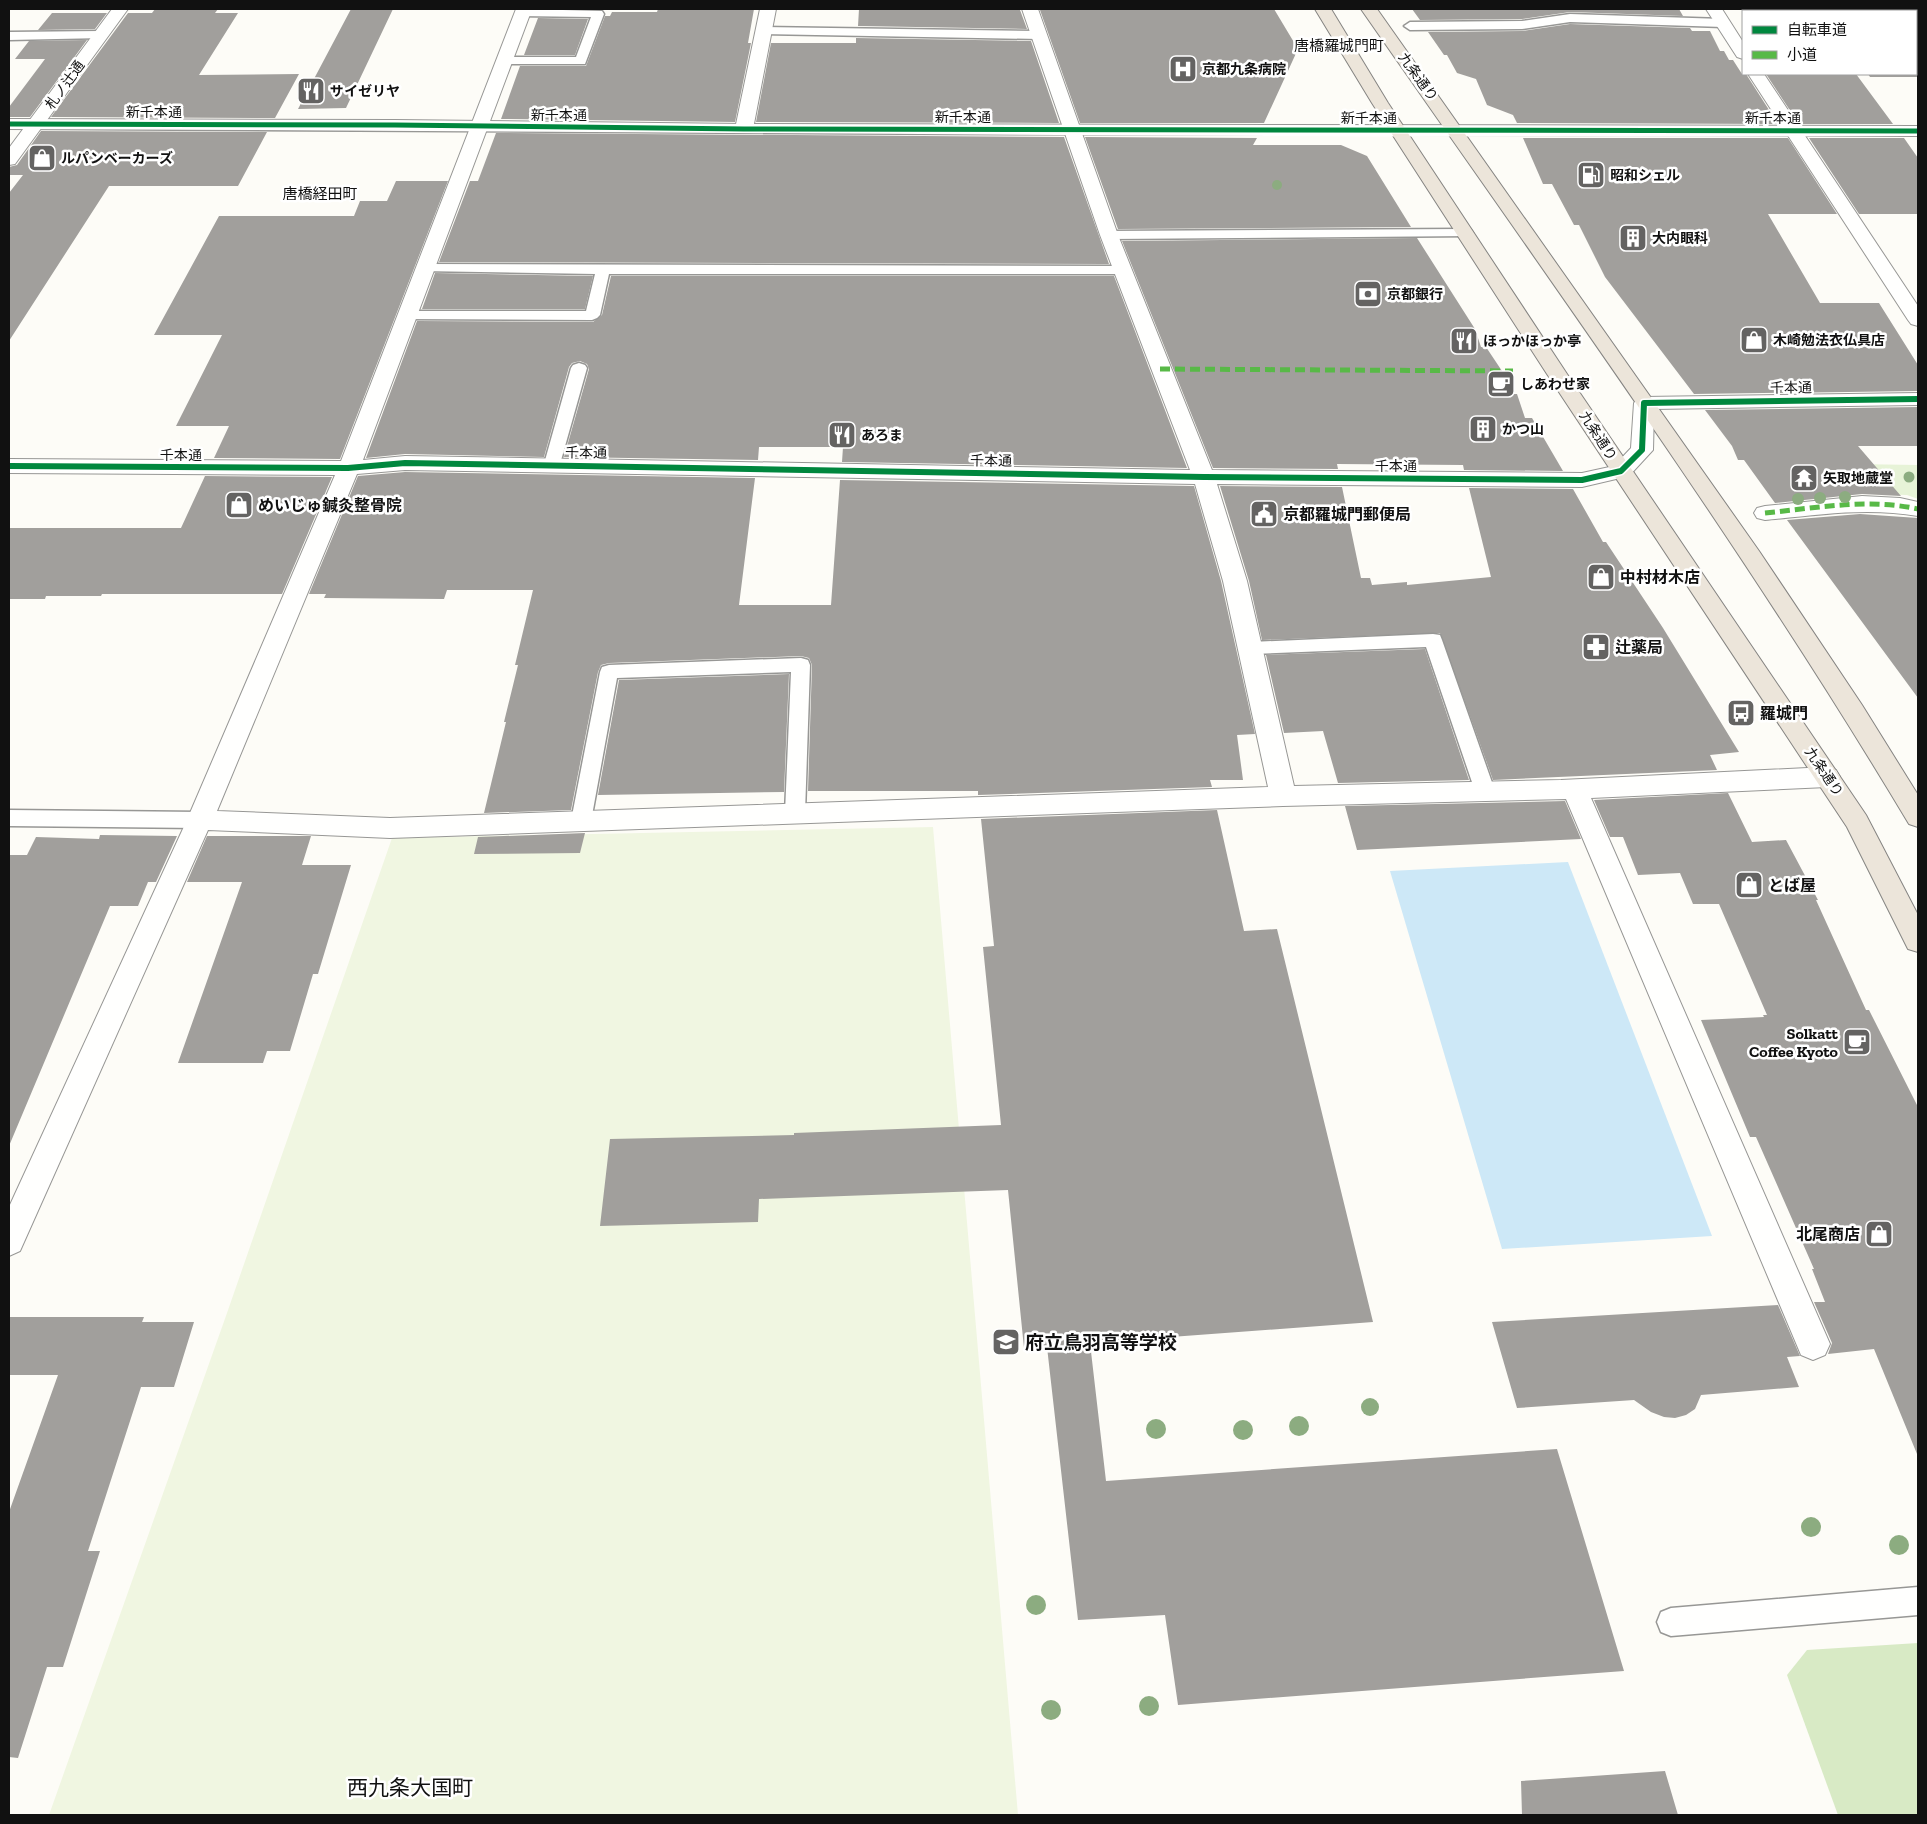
<svg xmlns="http://www.w3.org/2000/svg" width="1927" height="1824" font-family="'Zilla Slab','Noto Sans JP',serif">
	<style>
		.green { fill: #e7f3d7 }
		.forest { fill: #d8eac5 }
		.pitch { fill: #f0f6e1 }
		.water { fill: #cde8f7 }
		.building { fill: #a19f9c }
		.lines { fill: none; stroke-linecap: round; stroke-linejoin: round }
		.service-casing { stroke: #979795; stroke-width: 3 }
		.pedestrian-casing { stroke: #979795; stroke-width: 2 }
		.minor-casing { stroke: #979795; stroke-width: 2 }
		.tertiary-casing { stroke: #979795; stroke-width: 2 }
		.trunk-casing { stroke: #858482; stroke-width: 2 }
		.service { fill: #fffffe; fill-rule: evenodd }
		.pedestrian { fill: #fffffe; fill-rule: evenodd }
		.minor { fill: #fffffe; fill-rule: evenodd }
		.tertiary { fill: #fffffe; fill-rule: evenodd }
		.trunk { fill: #ece5da; fill-rule: evenodd }
		.quiet { stroke: #58b947; stroke-width: 5; stroke-dasharray: 10 5; stroke-linecap: butt }
		.cycleway-far1-casing { stroke: #fff; stroke-width: 7 }
		.cycleway-casing { stroke: #fff; stroke-width: 9 }
		.cycleway-far1 { stroke: #00873e; stroke-width: 5 }
		.cycleway { stroke: #00873e; stroke-width: 6 }
		.tree { fill: #8cac80 }
		.labels { text-anchor: middle; dominant-baseline: central; stroke-width: 5; stroke-linejoin: round; paint-order: stroke }
		.far-poi-label { font-size: 14px; font-weight: bold; fill: #111; stroke: #fff; text-anchor: start }
		.far-street-label { font-size: 14px; fill: #111; stroke: #fff }
		.far-neighbourhood-label { font-size: 15px; fill: #111; stroke: #fff }
		.poi-label { font-size: 16px; font-weight: bold; fill: #111; stroke: #fff; text-anchor: start }
		.near-poi-label { font-size: 19px; font-weight: bold; fill: #111; stroke: #fff; text-anchor: start }
		.near-neighbourhood-label { font-size: 21px; fill: #111; stroke: #fff }
	</style>
	<rect width="100%" height="100%" fill="#fdfcf7"/>
	<path class="green" d="M 1853,464 L 1918,465 L 1918,499 L 1907,495 L 1870,494 Z"/>
	<path class="forest" d="M 1918,1643 L 1918,1815 L 1838,1815 L 1787,1675 L 1807,1650 Z"/>
	<path class="pitch" d="M 933,827 L 1018,1815 L 49,1815 L 227,1313 L 392,838 Z"/>
	<path class="water" d="M 1568,862 L 1712,1236 L 1502,1249 L 1390,871 Z"/>
	<path class="building" d="M 155,9 L 218,9 L 215,13 L 238,13 L 199,75 L 299,74 L 275,118 L 51,117 L 128,13 L 152,13 Z
		M 351,9 L 393,9 L 346,108 L 298,109 Z
		M 658,9 L 754,9 L 748,43 L 751,43 L 735,122 L 501,119 L 520,66 L 586,66 L 605,16 L 610,16 L 612,12 L 657,12 Z
		M 859,9 L 1020,10 L 1027,29 L 858,26 Z
		M 1274,9 L 1298,49 L 1264,123 L 1080,123 L 1040,10 Z
		M 1412,9 L 1679,9 L 1683,16 L 1570,12 L 1522,19 L 1420,20 Z
		M 1877,9 L 1918,9 L 1918,60 L 1916,59 L 1916,11 L 1879,11 Z
		M 52,13 L 107,13 L 95,29 L 38,30 Z
		M 538,18 L 588,19 L 575,55 L 524,55 Z
		M 1570,24 L 1690,28 L 1692,31 L 1710,31 L 1720,51 L 1724,51 L 1729,60 L 1733,60 L 1742,74 L 1746,74 L 1778,124 L 1517,123 L 1513,115 L 1487,105 L 1476,79 L 1457,73 L 1447,55 L 1444,55 L 1428,32 L 1522,31 Z
		M 856,38 L 1031,41 L 1059,123 L 756,122 L 771,43 L 856,43 Z
		M 87,40 L 30,117 L 9,117 L 9,107 L 45,59 L 15,59 L 29,41 Z
		M 1916,73 L 1918,74 L 1918,77 L 1870,77 L 1868,74 Z
		M 1766,74 L 1856,74 L 1893,124 L 1799,124 Z
		M 41,131 L 248,132 L 267,132 L 238,186 L 109,186 L 9,341 L 9,193 L 23,175 L 9,175 L 9,167 L 17,165 Z
		M 496,133 L 1064,137 L 1109,264 L 439,262 L 470,181 L 478,181 Z
		M 1085,137 L 1257,138 L 1253,145 L 1341,145 L 1367,156 L 1411,227 L 1118,229 Z
		M 1523,138 L 1788,138 L 1837,214 L 1768,214 L 1820,303 L 1879,303 L 1918,365 L 1918,391 L 1694,394 L 1605,277 L 1579,225 L 1574,225 L 1552,184 L 1543,184 Z
		M 1809,138 L 1904,138 L 1918,158 L 1918,214 L 1859,214 Z
		M 396,181 L 448,181 L 340,459 L 214,458 L 229,426 L 176,426 L 222,335 L 154,335 L 219,216 L 354,216 L 360,201 L 387,201 Z
		M 1417,238 L 1475,329 L 1481,347 L 1486,347 L 1508,380 L 1513,394 L 1517,394 L 1525,418 L 1532,418 L 1563,471 L 1464,470 L 1463,465 L 1337,464 L 1338,469 L 1213,468 L 1122,241 Z
		M 435,273 L 593,276 L 585,309 L 422,309 Z
		M 611,276 L 1114,276 L 1187,468 L 842,462 L 843,447 L 759,447 L 758,460 L 564,457 L 589,369 L 587,364 L 580,361 L 572,363 L 569,367 L 544,457 L 405,454 L 366,458 L 417,321 L 593,322 L 602,315 Z
		M 1918,407 L 1918,446 L 1858,446 L 1901,496 L 1862,494 L 1775,503 L 1744,460 L 1738,460 L 1732,446 L 1705,410 Z
		M 405,472 L 755,478 L 739,605 L 831,605 L 840,480 L 1194,486 L 1221,581 L 1255,734 L 1237,735 L 1243,780 L 1210,780 L 1212,787 L 978,795 L 978,791 L 808,791 L 812,665 L 809,658 L 801,656 L 609,663 L 601,665 L 598,672 L 571,810 L 484,813 L 506,722 L 504,722 L 518,665 L 515,665 L 533,590 L 447,590 L 444,599 L 324,598 L 326,594 L 309,594 L 358,476 Z
		M 205,476 L 332,477 L 282,594 L 102,594 L 101,596 L 46,596 L 45,599 L 9,599 L 9,528 L 181,528 Z
		M 1220,486 L 1342,487 L 1361,578 L 1370,578 L 1372,585 L 1407,582 L 1407,585 L 1491,577 L 1469,488 L 1573,489 L 1603,542 L 1606,542 L 1663,628 L 1739,752 L 1710,755 L 1717,770 L 1493,780 L 1440,633 L 1262,640 L 1249,581 Z
		M 1860,514 L 1918,518 L 1918,698 L 1787,520 Z
		M 1425,649 L 1469,780 L 1338,783 L 1323,731 L 1284,733 L 1266,655 Z
		M 789,674 L 784,792 L 598,795 L 619,680 Z
		M 1728,793 L 1752,842 L 1786,840 L 1818,900 L 1816,900 L 1866,1010 L 1869,1010 L 1918,1107 L 1918,1454 L 1917,1454 L 1874,1349 L 1828,1354 L 1832,1343 L 1814,1302 L 1825,1302 L 1812,1269 L 1814,1269 L 1756,1137 L 1750,1137 L 1701,1020 L 1764,1017 L 1763,1015 L 1767,1015 L 1719,904 L 1693,904 L 1680,873 L 1638,875 L 1623,837 L 1610,837 L 1594,800 Z
		M 1565,801 L 1581,839 L 1357,850 L 1345,806 Z
		M 1217,810 L 1244,931 L 1277,929 L 1373,1322 L 1090,1343 L 1106,1481 L 1557,1449 L 1624,1671 L 1178,1705 L 1165,1615 L 1078,1620 L 1047,1347 L 1024,1348 L 1008,1190 L 759,1199 L 758,1222 L 600,1226 L 610,1139 L 794,1135 L 794,1133 L 1001,1125 L 983,947 L 994,946 L 981,819 Z
		M 585,833 L 580,853 L 474,854 L 478,837 Z
		M 100,835 L 177,836 L 156,882 L 148,882 L 138,906 L 110,906 L 9,1146 L 9,855 L 27,855 L 36,837 L 99,839 Z
		M 207,836 L 311,836 L 302,865 L 351,865 L 318,974 L 313,974 L 290,1051 L 267,1051 L 263,1063 L 178,1063 L 242,882 L 187,882 Z
		M 1778,1305 L 1800,1356 L 1787,1357 L 1799,1387 L 1701,1395 L 1695,1409 L 1686,1415 L 1675,1418 L 1664,1417 L 1651,1412 L 1634,1400 L 1517,1408 L 1492,1322 Z
		M 9,1317 L 144,1317 L 142,1322 L 194,1322 L 174,1387 L 141,1387 L 88,1551 L 100,1551 L 63,1667 L 47,1667 L 18,1758 L 9,1757 L 9,1512 L 58,1375 L 9,1375 Z
		M 1665,1771 L 1678,1815 L 1522,1815 L 1521,1781 Z"/>
	<g class="lines">
		<defs>
			<path id="service" d="M 523,9 L 602,11 L 604,14 L 585,64 L 501,64 L 499,61 L 505,57 L 576,57 L 591,17 L 519,16 L 517,13 Z
				M 1863,9 L 1875,9 L 1877,11 L 1865,11 Z
				M 1570,14 L 1723,19 L 1729,23 L 1723,27 L 1570,22 L 1522,29 L 1410,30 L 1404,26 L 1410,22 L 1522,21 Z
				M 763,27 L 1039,31 L 1045,35 L 1039,39 L 759,34 L 757,31 L 759,28 Z
				M 100,31 L 104,32 L 106,35 L 104,38 L 9,40 L 9,32 Z
				M 1916,61 L 1918,62 L 1918,72 L 1916,71 Z
				M 1466,229 L 1471,230 L 1473,233 L 1471,236 L 1109,239 L 1104,238 L 1102,235 L 1104,232 L 1109,231 Z
				M 425,264 L 1123,266 L 1128,267 L 1130,270 L 1128,273 L 1123,274 L 609,274 L 600,315 L 597,318 L 592,320 L 402,319 L 399,316 L 402,313 L 407,311 L 586,311 L 595,274 L 420,271 L 418,268 L 420,265 Z
				M 579,363 L 585,365 L 587,368 L 560,464 L 558,468 L 552,469 L 546,468 L 544,464 L 571,368 L 573,365 Z
				M 1433,634 L 1440,635 L 1442,640 L 1495,791 L 1492,796 L 1485,799 L 1478,796 L 1475,791 L 1426,647 L 1251,654 L 1244,653 L 1242,648 L 1244,643 L 1251,642 Z
				M 801,658 L 808,660 L 810,665 L 805,813 L 802,818 L 795,821 L 788,818 L 785,813 L 791,672 L 617,678 L 591,821 L 588,826 L 581,829 L 574,826 L 571,821 L 600,672 L 602,667 L 609,665 Z
				M 9,810 L 200,812 L 207,815 L 210,820 L 207,825 L 200,828 L 9,826 Z
				M 1918,1587 L 1918,1615 L 1671,1636 L 1661,1632 L 1657,1622 L 1661,1612 L 1671,1608 Z"/>
			<path id="pedestrian" d="M 1862,496 L 1900,498 L 1918,502 L 1918,516 C 1866,507 1817,515 1765,520 L 1757,518 L 1754,513 L 1757,508 L 1765,506 Z"/>
			<path id="minor" d="M 112,9 L 128,9 L 15,164 L 9,165 L 9,148 Z
				M 516,9 L 532,9 L 363,460 L 405,456 L 1190,470 L 1100,235 L 1022,9 L 1038,9 L 1118,235 L 1212,470 L 1582,473 L 1614,466 L 1631,448 L 1634,403 L 1637,399 L 1644,397 L 1918,393 L 1918,405 L 1654,409 L 1653,450 L 1629,476 L 1582,487 L 1217,484 L 1247,581 L 1294,786 L 1561,780 L 1827,767 L 1836,770 L 1840,777 L 1836,784 L 1827,787 L 1591,798 L 1830,1344 L 1825,1355 L 1813,1360 L 1801,1355 L 1566,799 L 1283,806 L 390,838 L 208,830 L 20,1251 L 9,1256 L 9,1207 L 187,820 L 335,475 L 9,473 L 9,459 L 341,461 ZM 405,470 L 1195,484 L 1223,581 L 1268,787 L 390,818 L 217,811 L 357,474 Z
				M 760,9 L 776,9 L 753,129 L 750,133 L 738,133 L 735,129 Z
				M 1706,9 L 1722,9 L 1743,42 L 1743,59 L 1737,57 Z
				M 1748,74 L 1764,74 L 1918,306 L 1918,326 L 1911,324 L 1908,320 Z"/>
			<path id="tertiary" d="M 9,119 L 395,120 L 744,124 L 1918,126 L 1918,136 C 1282,139 645,131 9,129 Z"/>
			<path id="trunk" d="M 1315,9 L 1331,9 L 1388,103 L 1567,374 L 1866,815 L 1918,915 L 1918,952 L 1908,949 L 1847,827 L 1547,374 L 1372,103 Z
				M 1361,9 L 1377,9 L 1759,551 L 1862,705 L 1918,795 L 1918,827 L 1909,824 C 1741,543 1548,278 1361,9 Z"/>
		</defs>
		<use href="#service" class="service-casing"/>
		<use href="#pedestrian" class="pedestrian-casing"/>
		<use href="#minor" class="minor-casing"/>
		<use href="#tertiary" class="tertiary-casing"/>
		<use href="#trunk" class="trunk-casing"/>
		<use href="#service" class="service"/>
		<use href="#pedestrian" class="pedestrian"/>
		<use href="#minor" class="minor"/>
		<use href="#tertiary" class="tertiary"/>
		<use href="#trunk" class="trunk"/>
		<path class="quiet" d="M 1160,369 L 1513,371
			M 1765,513 C 1816,508 1867,498 1918,509"/>
		<defs>
			<path id="cycleway-far1" d="M 9,124 L 395,125 L 744,129 L 1918,131"/>
			<path id="cycleway" d="M 9,466 L 348,468 L 405,463 L 1204,477 L 1582,480 L 1621,471 L 1642,450 L 1644,403 L 1918,399"/>
		</defs>
		<use href="#cycleway-far1" class="cycleway-far1-casing"/>
		<use href="#cycleway" class="cycleway-casing"/>
		<use href="#cycleway-far1" class="cycleway-far1"/>
		<use href="#cycleway" class="cycleway"/>
	</g>
	<g class="tree">
		<circle cx="1277" cy="185" r="5"/>
		<circle cx="1909" cy="477" r="5.5"/>
		<circle cx="1845" cy="497" r="6"/>
		<circle cx="1820" cy="498" r="6"/>
		<circle cx="1798" cy="499" r="6"/>
		<circle cx="1370" cy="1407" r="9"/>
		<circle cx="1299" cy="1426" r="10"/>
		<circle cx="1156" cy="1429" r="10"/>
		<circle cx="1243" cy="1430" r="10"/>
		<circle cx="1811" cy="1527" r="10"/>
		<circle cx="1899" cy="1545" r="10"/>
		<circle cx="1036" cy="1605" r="10"/>
		<circle cx="1149" cy="1706" r="10"/>
		<circle cx="1051" cy="1710" r="10"/>
	</g>
	<defs>
		<symbol id="hospital-square" viewBox="-11 -11 22 22"><rect x="-9" y="-9" width="18" height="18" rx="4" fill="#646362" stroke="#fff"/><path d="M-5-5h3v3.5h4V-5h3V5h-3V1.5h-4V5h-3Z" fill="#fff"/></symbol>
		<symbol id="restaurant-square" viewBox="-11 -11 22 22"><rect x="-9" y="-9" width="18" height="18" rx="4" fill="#646362" stroke="#fff"/><path d="M-5-6h1v4h1v-4h1v4h1v-4h1v5L-1.5 .5V6h-2V.5L-5-1ZM5-6V6H3V1.5H1.5Q1.5-4 5-6Z" fill="#fff"/></symbol>
		<symbol id="shop-square" viewBox="-11 -11 22 22"><rect x="-9" y="-9" width="18" height="18" rx="4" fill="#646362" stroke="#fff"/><path d="M-5-2.5h2.3a2.7 3.5 0 0 1 5.4 0H5L5.5 6h-11ZM-1.5-2.5h3a1.5 2.3 0 0 0-3 0Z" fill="#fff"/></symbol>
		<symbol id="fuel-square" viewBox="-11 -11 22 22"><rect x="-9" y="-9" width="18" height="18" rx="4" fill="#646362" stroke="#fff"/><path d="M-5.5-6h7V0h2V4h1.3V-2.5L3-4.5l.8-.8L6-3V5H2.5V1h-1V6h-7ZM-4.2-4.7v3.2H.2V-4.7Z" fill="#fff"/></symbol>
		<symbol id="building-square" viewBox="-11 -11 22 22"><rect x="-9" y="-9" width="18" height="18" rx="4" fill="#646362" stroke="#fff"/><path d="M-4-6H4V6H1V3H-1V6H-4ZM-2.5-4.3h1.7v1.8h-1.7ZM.8-4.3h1.7v1.8H.8ZM-2.5-1h1.7V.8h-1.7ZM.8-1h1.7V.8H.8Z" fill="#fff"/></symbol>
		<symbol id="bank-square" viewBox="-11 -11 22 22"><rect x="-9" y="-9" width="18" height="18" rx="4" fill="#646362" stroke="#fff"/><path d="M-6-4H6V4H-6ZM0-2.3a2.3 2.3 0 1 0 0 4.6a2.3 2.3 0 1 0 0-4.6Z" fill="#fff"/></symbol>
		<symbol id="cafe-square" viewBox="-11 -11 22 22"><rect x="-9" y="-9" width="18" height="18" rx="4" fill="#646362" stroke="#fff"/><path d="M-5.5-4.5H6V0H3Q3 3.5 0 3.5H-2.5Q-5.5 3.5-5.5 0ZM3-3.2v2h1.7v-2ZM-6 4.5H4V6H-6Z" fill="#fff"/></symbol>
		<symbol id="temple-square" viewBox="-11 -11 22 22"><rect x="-9" y="-9" width="18" height="18" rx="4" fill="#646362" stroke="#fff"/><path d="M0-6L5-2H3V0L6.5 2.5H4V6H1.5V3h-3V6H-4V2.5H-6.5L-3 0V-2H-5Z" fill="#fff"/></symbol>
		<symbol id="civic-square" viewBox="-11 -11 22 22"><rect x="-9" y="-9" width="18" height="18" rx="4" fill="#646362" stroke="#fff"/><path d="M-.6-6.5H3V-4.5H.6V-3L4-1V1h2V6H-6V1h2V-1L-.6-3ZM-1.2 2.5V6h2.4V2.5Z" fill="#fff"/></symbol>
		<symbol id="pharmacy-square" viewBox="-11 -11 22 22"><rect x="-9" y="-9" width="18" height="18" rx="4" fill="#646362" stroke="#fff"/><path d="M-2-6h4v4h4v4h-4v4h-4v-4h-4v-4h4Z" fill="#fff"/></symbol>
		<symbol id="bus-square" viewBox="-11 -11 22 22"><rect x="-9" y="-9" width="18" height="18" rx="4" fill="#646362" stroke="#fff"/><path d="M-5-6H5V4H4V6H2V4H-2V6H-4V4H-5ZM-3.5-4V0h7V-4ZM-3.5 1.2v1.5H-2V1.2ZM2 1.2v1.5H3.5V1.2Z" fill="#fff"/></symbol>
		<symbol id="school-square" viewBox="-11 -11 22 22"><rect x="-9" y="-9" width="18" height="18" rx="4" fill="#646362" stroke="#fff"/><path d="M0-5L7-2L0 1L-7-2ZM-4 1L0 2.5L4 1V4Q0 6-4 4Z" fill="#fff"/></symbol>
	</defs>
	<g fill-rule="evenodd">
		<use href="#hospital-square" x="1167" y="53" width="32" height="32"/>
		<use href="#restaurant-square" x="295" y="75" width="32" height="32"/>
		<use href="#shop-square" x="26" y="142" width="32" height="32"/>
		<use href="#fuel-square" x="1575" y="159" width="32" height="32"/>
		<use href="#building-square" x="1617" y="222" width="32" height="32"/>
		<use href="#bank-square" x="1352" y="278" width="32" height="32"/>
		<use href="#shop-square" x="1738" y="324" width="32" height="32"/>
		<use href="#restaurant-square" x="1448" y="325" width="32" height="32"/>
		<use href="#cafe-square" x="1485" y="368" width="32" height="32"/>
		<use href="#building-square" x="1467" y="413" width="32" height="32"/>
		<use href="#restaurant-square" x="826" y="419" width="32" height="32"/>
		<use href="#temple-square" x="1788" y="462" width="32" height="32"/>
		<use href="#shop-square" x="223" y="489" width="32" height="32"/>
		<use href="#civic-square" x="1248" y="498" width="32" height="32"/>
		<use href="#shop-square" x="1585" y="561" width="32" height="32"/>
		<use href="#pharmacy-square" x="1580" y="631" width="32" height="32"/>
		<use href="#bus-square" x="1725" y="697" width="32" height="32"/>
		<use href="#shop-square" x="1733" y="869" width="32" height="32"/>
		<use href="#cafe-square" x="1841" y="1026" width="32" height="32"/>
		<use href="#shop-square" x="1863" y="1218" width="32" height="32"/>
		<use href="#school-square" x="990" y="1326" width="32" height="32"/>
	</g>
	<g class="labels">
		<g class="far-poi-label">
			<text x="1202" y="69">京都九条病院</text>
			<text x="330" y="91">サイゼリヤ</text>
			<text x="61" y="158">ルパンベーカーズ</text>
			<text x="1610" y="175">昭和シェル</text>
			<text x="1652" y="238">大内眼科</text>
			<text x="1387" y="294">京都銀行</text>
			<text x="1773" y="340">木崎勉法衣仏具店</text>
			<text x="1483" y="341">ほっかほっか亭</text>
			<text x="1520" y="384">しあわせ家</text>
			<text x="1502" y="429">かつ山</text>
			<text x="861" y="435">あろま</text>
			<text x="1823" y="478">矢取地蔵堂</text>
		</g>
		<g class="far-street-label">
			<text transform="translate(1418 77) rotate(54)">九条通り</text>
			<text transform="translate(65 85) rotate(-54)">札ノ辻通</text>
			<text x="154" y="112">新千本通</text>
			<text x="559" y="115">新千本通</text>
			<text x="963" y="117">新千本通</text>
			<text x="1369" y="118">新千本通</text>
			<text x="1773" y="118">新千本通</text>
			<text transform="translate(1791 388) rotate(-1)">千本通</text>
			<text transform="translate(1598 436) rotate(57)">九条通り</text>
			<text transform="translate(586 453) rotate(1)">千本通</text>
			<text x="181" y="455">千本通</text>
			<text transform="translate(991 461) rotate(1)">千本通</text>
			<text x="1396" y="466">千本通</text>
			<text transform="translate(1824 772) rotate(56)">九条通り</text>
		</g>
		<g class="far-neighbourhood-label">
			<text x="1339" y="46">唐橋羅城門町</text>
			<text x="320" y="194">唐橋経田町</text>
		</g>
		<g class="poi-label">
			<text x="258" y="505">めいじゅ鍼灸整骨院</text>
			<text x="1283" y="514">京都羅城門郵便局</text>
			<text x="1620" y="577">中村材木店</text>
			<text x="1615" y="647">辻薬局</text>
			<text x="1760" y="713">羅城門</text>
			<text x="1768" y="885">とば屋</text>
			<text x="1838" y="1033" text-anchor="end">Solkatt<tspan x="1838" dy="18">Coffee Kyoto</tspan></text>
			<text x="1860" y="1234" text-anchor="end">北尾商店</text>
		</g>
		<g class="near-poi-label">
			<text x="1025" y="1342">府立鳥羽高等学校</text>
		</g>
		<g class="near-neighbourhood-label">
			<text x="410" y="1787">西九条大国町</text>
		</g>
	</g>
	<rect width="1927" height="1824" fill="none" stroke="#111111" stroke-width="20"/>
	<rect x="1742" y="10" width="175" height="65" fill="#ffffff" stroke="#a0a0a0"/>
	<rect x="1752" y="26" width="25" height="8" fill="#00873e" stroke="#a0a0a0"/>
	<text x="1787" y="35" font-size="15" fill="#111111">自転車道</text>
	<rect x="1752" y="51" width="25" height="8" fill="#58b947" stroke="#a0a0a0"/>
	<text x="1787" y="60" font-size="15" fill="#111111">小道</text>
</svg>
